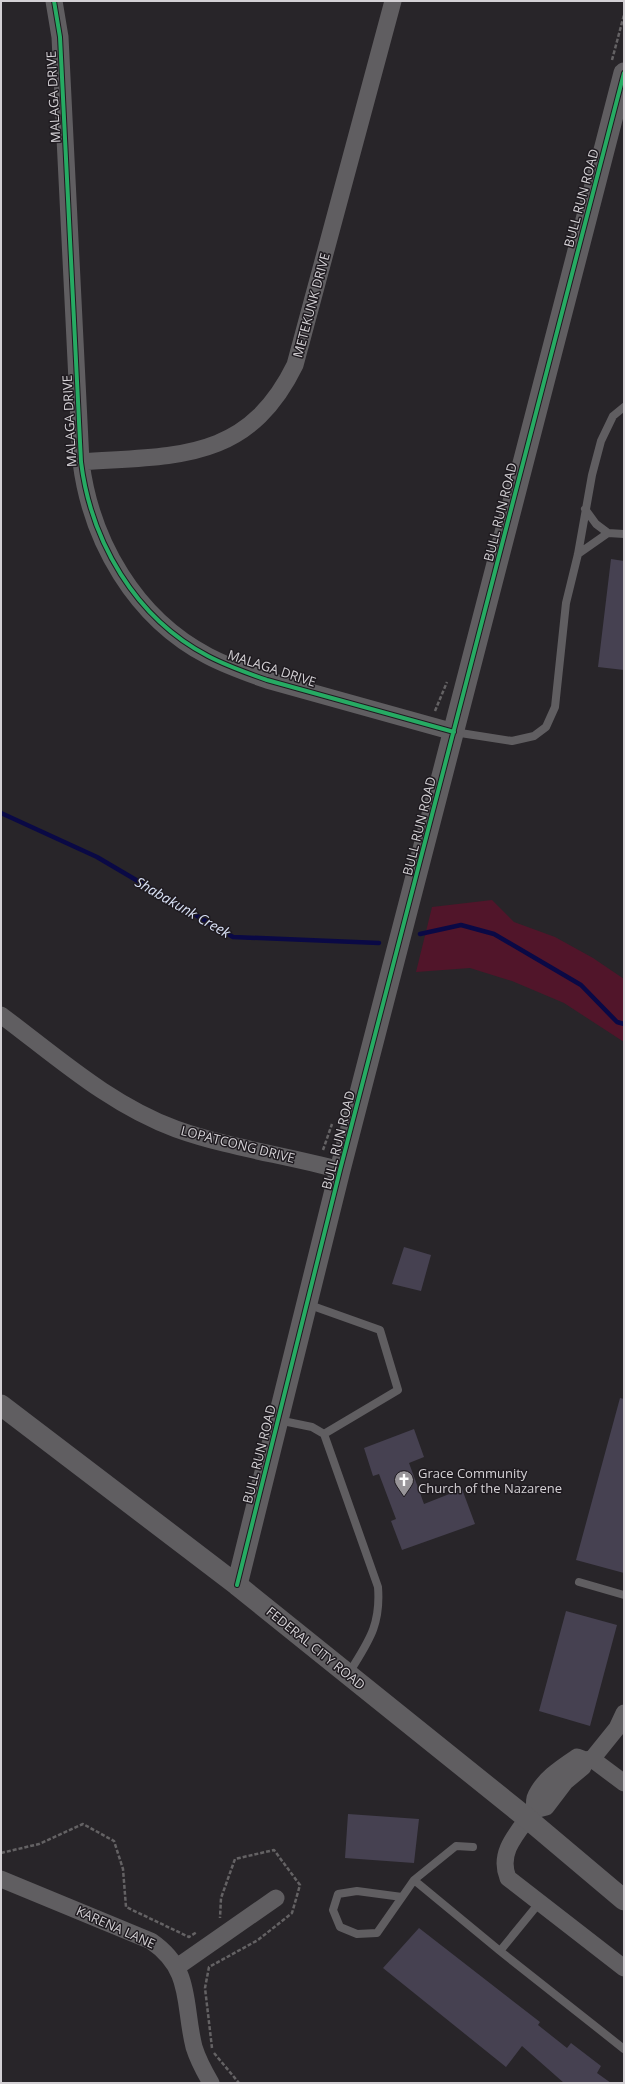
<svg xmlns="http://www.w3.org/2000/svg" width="625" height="2084" font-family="'Open Sans',sans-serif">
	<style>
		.green { fill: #51152a }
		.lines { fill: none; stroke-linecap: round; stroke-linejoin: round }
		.stream { stroke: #0a0945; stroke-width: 4.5 }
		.building { fill: #464151 }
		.path { stroke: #646264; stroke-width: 2.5; stroke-dasharray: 4 2; stroke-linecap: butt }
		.service { stroke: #605e61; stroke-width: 8 }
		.minor { stroke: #605e61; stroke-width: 17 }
		.tertiary { stroke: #605e61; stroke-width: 21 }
		.cycleway-casing { stroke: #1f1b20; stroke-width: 6 }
		.cycleway { stroke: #26ab63; stroke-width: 4 }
		.labels { text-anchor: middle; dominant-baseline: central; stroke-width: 3; stroke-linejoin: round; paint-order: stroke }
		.street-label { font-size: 13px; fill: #d4d1d5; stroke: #1f1b20 }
		.poi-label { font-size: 13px; fill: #d4d1d5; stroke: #1f1b20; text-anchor: start }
		.water-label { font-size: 14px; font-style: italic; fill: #d8e0f4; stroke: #1f1b20 }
	</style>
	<rect width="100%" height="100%" fill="#282529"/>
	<path class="green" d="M 492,900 L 514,922 L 555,937 L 593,958 L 624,979 L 624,1042 L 564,1003 L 512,981 L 470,968 L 416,972 L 432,907 Z"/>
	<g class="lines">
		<path class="stream" d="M 1,813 L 97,857 L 233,937 L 379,943
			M 420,934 L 461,925 L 494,934 L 581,985 L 617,1022 L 624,1024"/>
	</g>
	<path class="building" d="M 611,559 L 624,561 L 624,670 L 598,667 Z
		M 404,1247 L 431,1255 L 421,1291 L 392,1284 Z
		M 620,1398 L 624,1399 L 624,1573 L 576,1560 Z
		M 414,1429 L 424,1457 L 409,1463 L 424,1504 L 462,1489 L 475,1524 L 402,1550 L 391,1521 L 396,1519 L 379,1474 L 373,1476 L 364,1448 Z
		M 566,1611 L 617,1625 L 590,1726 L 539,1711 Z
		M 348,1814 L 419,1819 L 414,1863 L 345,1858 Z
		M 419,1928 L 540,2022 L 538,2025 L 567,2048 L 571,2043 L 601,2066 L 597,2073 L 611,2083 L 564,2083 L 522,2046 L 506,2067 L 383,1968 Z"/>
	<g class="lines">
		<path class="path" d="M 612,60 L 624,15
			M 435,711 L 447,682
			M 323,1150 L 332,1124
			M 1,1853 L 39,1844 L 83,1824 L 114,1841 L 123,1869 L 126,1907 L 189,1937 L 197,1932
			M 212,2048 L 205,1988 L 209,1967 L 258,1940 L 292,1913 L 300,1885 L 274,1850 L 235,1859 L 221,1898 L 220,1918
			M 214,2053 L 239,2083"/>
		<path class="service" d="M 585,509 L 596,524 L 608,533
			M 578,554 L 608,533 L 624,534
			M 454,732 L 512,741 L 534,736 L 546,727 L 555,707 L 566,603 L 578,554 L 592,475 L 601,441 L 613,416 L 624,407
			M 307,1304 L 380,1330 L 398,1390 L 324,1434
			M 278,1420 L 312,1427 L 324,1434 L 378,1587 C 381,1626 368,1642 349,1673
			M 579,1582 L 624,1595
			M 414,1880 L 500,1951 L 624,2049
			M 402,1897 L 357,1891 L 338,1894 L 333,1910 L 340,1927 L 357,1934 L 377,1933 L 414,1880 L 456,1846 L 473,1847
			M 500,1951 L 540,1902"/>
		<path class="minor" d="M 54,1 L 60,37 L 81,462 C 91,541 135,618 208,656 C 227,666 247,673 267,680 L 454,732
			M 81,462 C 175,455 247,463 295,365 L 393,1
			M 1,1015 C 56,1056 110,1105 176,1129 C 229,1148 286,1155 340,1170
			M 592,1759 L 617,1728 L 624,1713
			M 624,1783 L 592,1759 L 585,1760 L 577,1757 C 562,1767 542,1780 535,1798 C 534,1802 535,1806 534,1810 C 533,1814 528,1819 525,1822 C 512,1839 499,1856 508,1878 L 624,1968
			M 534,1810 L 546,1807 L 565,1782 L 583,1767 L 585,1760
			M 1,1879 L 151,1941 C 193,1970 183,2003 194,2047 C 198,2060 204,2071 211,2083
			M 177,1967 L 276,1898"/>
		<path class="tertiary" d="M 1,1405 L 237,1585 L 528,1819 L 624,1900
			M 237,1585 L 340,1170 L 624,73"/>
		<defs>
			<path id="cycleway" d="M 54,1 L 60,37 L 81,462 C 91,541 135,618 208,656 C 227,666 247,673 267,680 L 454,732
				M 237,1585 L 340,1170 L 624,73"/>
		</defs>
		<use href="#cycleway" class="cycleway-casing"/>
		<use href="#cycleway" class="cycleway"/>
	</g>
	<defs>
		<symbol id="church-pin" viewBox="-11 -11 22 30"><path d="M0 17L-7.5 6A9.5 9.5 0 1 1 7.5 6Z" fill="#989599" stroke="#1f1b20"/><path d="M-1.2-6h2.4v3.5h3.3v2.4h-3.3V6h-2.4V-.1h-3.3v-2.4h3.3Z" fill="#fff"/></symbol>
	</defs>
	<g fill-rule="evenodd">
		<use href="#church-pin" x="393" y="1469" width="22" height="30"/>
	</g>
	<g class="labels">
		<g class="street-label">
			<text transform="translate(53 97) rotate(-93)">MALAGA DRIVE</text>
			<text transform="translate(581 198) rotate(-75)">BULL RUN ROAD</text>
			<text transform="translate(311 305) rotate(-75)">METEKUNK DRIVE</text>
			<text transform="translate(69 421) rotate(-93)">MALAGA DRIVE</text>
			<text transform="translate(500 512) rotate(-76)">BULL RUN ROAD</text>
			<text transform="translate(272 668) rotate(18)">MALAGA DRIVE</text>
			<text transform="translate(419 826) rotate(-76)">BULL RUN ROAD</text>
			<text transform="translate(338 1140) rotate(-76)">BULL RUN ROAD</text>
			<text transform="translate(238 1144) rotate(14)">LOPATCONG DRIVE</text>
			<text transform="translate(259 1454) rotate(-76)">BULL RUN ROAD</text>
			<text transform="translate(316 1648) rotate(39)">FEDERAL CITY ROAD</text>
			<text transform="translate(116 1927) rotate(24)">KARENA LANE</text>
		</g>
		<g class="poi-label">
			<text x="418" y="1473">Grace Community<tspan x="418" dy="15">Church of the Nazarene</tspan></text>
		</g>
		<g class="water-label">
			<text transform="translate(183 907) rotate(30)">Shabakunk Creek</text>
		</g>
	</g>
	<rect width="625" height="2084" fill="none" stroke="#d4d1d5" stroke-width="4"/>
</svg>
